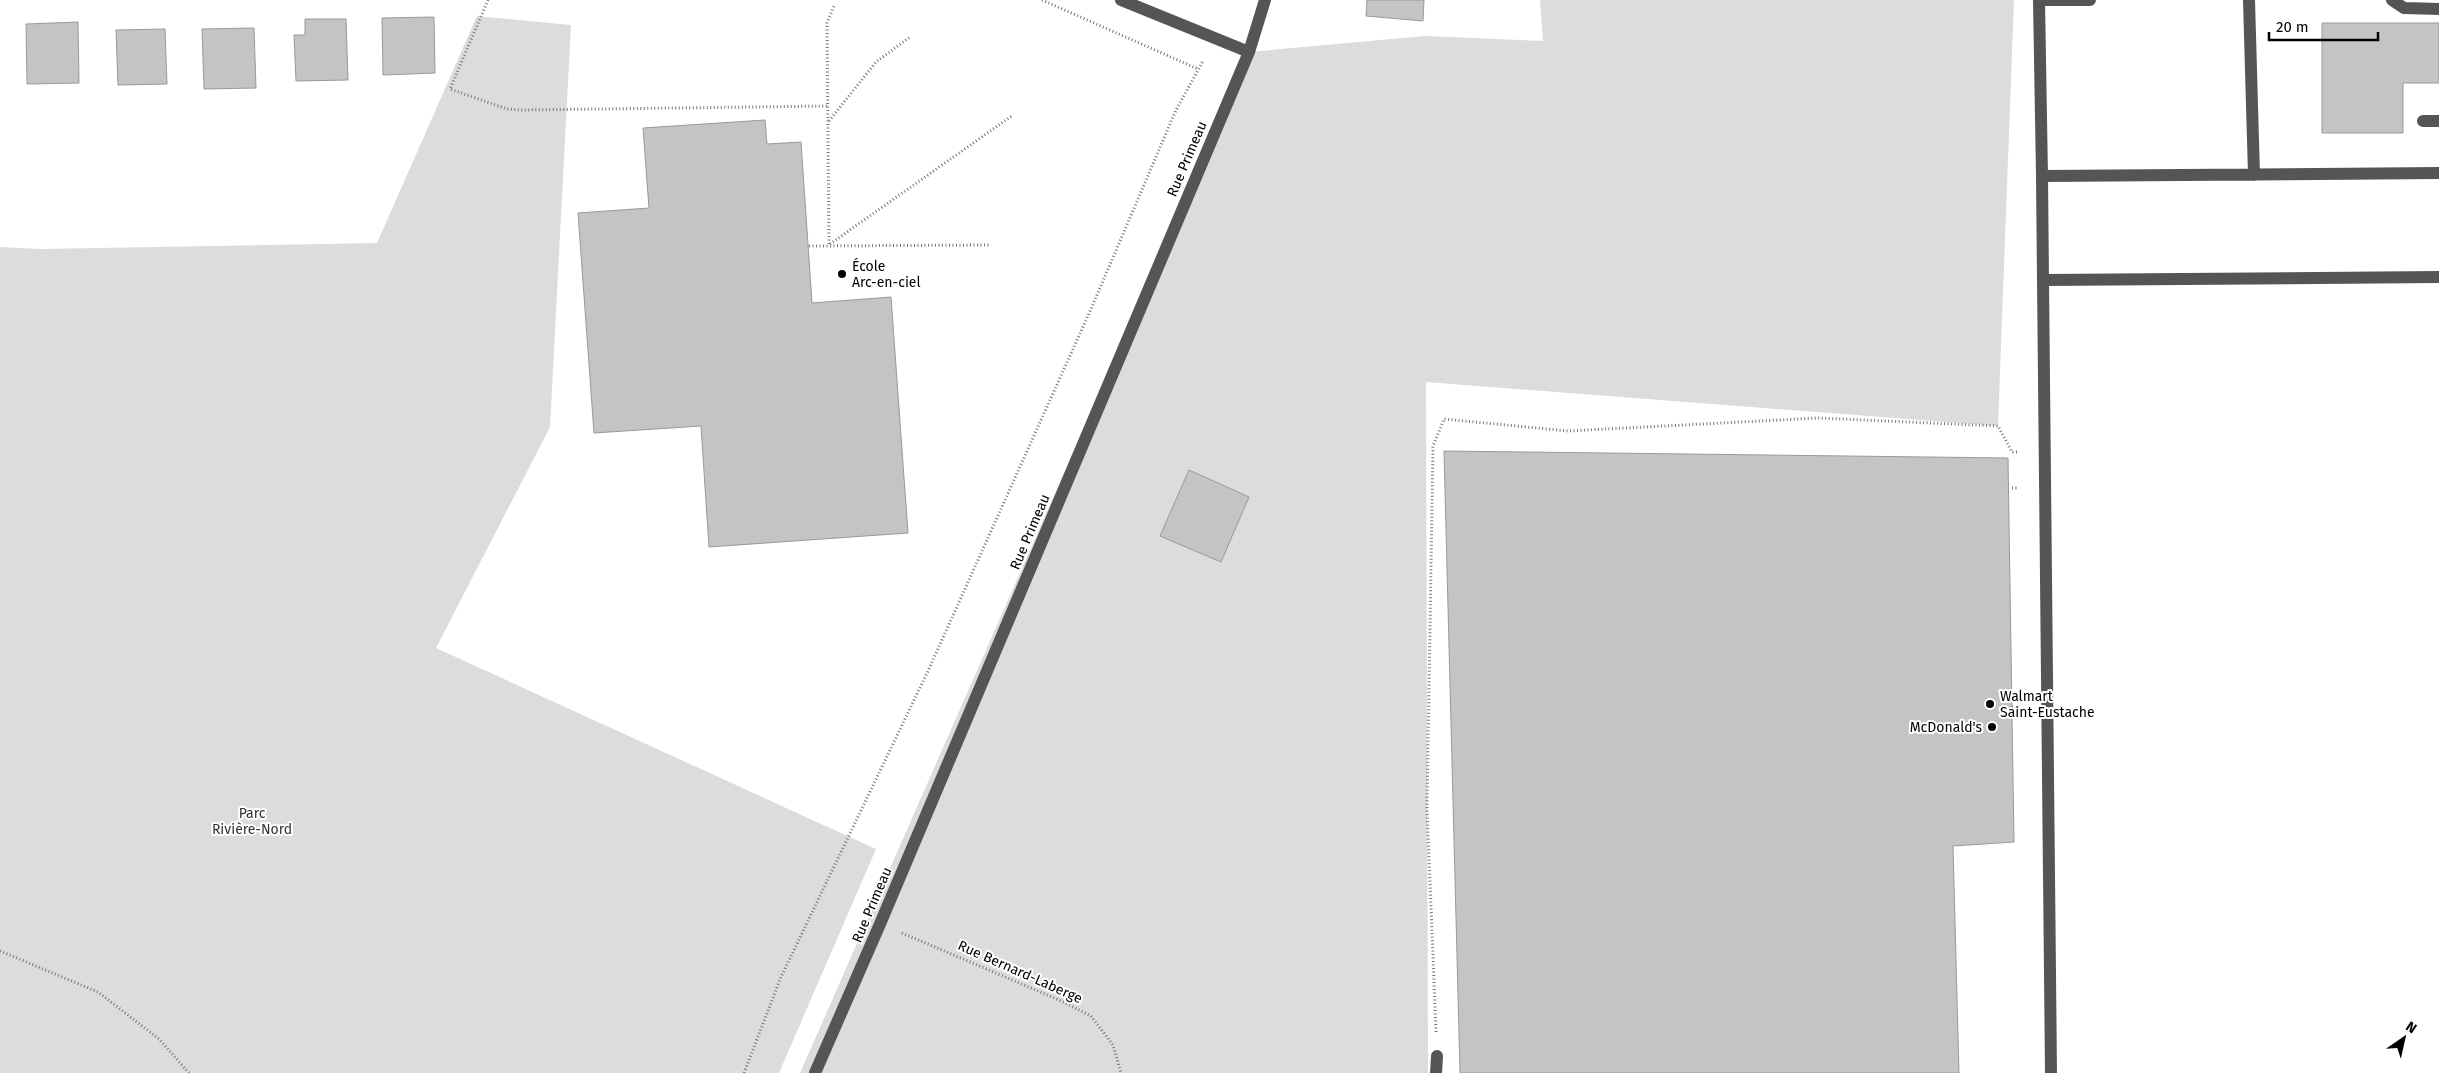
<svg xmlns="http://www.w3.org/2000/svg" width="2439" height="1073" font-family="'Fira Sans',sans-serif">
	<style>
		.green { fill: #dcdcdc }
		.building { fill: #c4c4c4; stroke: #999 }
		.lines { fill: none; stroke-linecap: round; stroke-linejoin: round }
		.path { stroke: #777; stroke-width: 3; stroke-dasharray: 1 2.5; stroke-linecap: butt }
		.minor { stroke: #555; stroke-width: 12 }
		.poi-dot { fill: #000; stroke: #fff; stroke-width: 2 }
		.labels { text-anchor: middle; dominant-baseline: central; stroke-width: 4; stroke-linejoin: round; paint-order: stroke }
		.street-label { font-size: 14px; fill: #000; stroke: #fff }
		.poi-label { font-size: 14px; fill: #000; stroke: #fff; text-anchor: start }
		.park-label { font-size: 14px; fill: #333; stroke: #fff }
	</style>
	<rect width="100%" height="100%" fill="#fff"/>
	<path class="green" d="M 1540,0 L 2014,0 L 1998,426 L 1426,382 L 1428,1073 L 800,1073 L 1249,52 L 1425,36 L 1543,41 Z
		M 477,16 L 571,25 L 550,427 L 436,648 L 876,849 L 779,1073 L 0,1073 L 0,247 L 40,249 L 377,243 Z"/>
	<path class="building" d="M 1367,0 L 1424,0 L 1423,21 L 1366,16 Z
		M 434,17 L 435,73 L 383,75 L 382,18 Z
		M 305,19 L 346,19 L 348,80 L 296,81 L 294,35 L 305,35 Z
		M 78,22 L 79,83 L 27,84 L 26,24 Z
		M 2322,23 L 2439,23 L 2439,83 L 2403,83 L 2403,133 L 2322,133 Z
		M 254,28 L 256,88 L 204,89 L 202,29 Z
		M 165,29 L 167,84 L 118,85 L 116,30 Z
		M 765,120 L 767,144 L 801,142 L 812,303 L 891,297 L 908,533 L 709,547 L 701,426 L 594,433 L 578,213 L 649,208 L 643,128 Z
		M 1444,451 L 2008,458 L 2014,842 L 1953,846 L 1959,1073 L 1460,1073 Z
		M 1189,470 L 1249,497 L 1221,562 L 1160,536 Z"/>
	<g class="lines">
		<path class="path" d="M 488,0 L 450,89 L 507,109 L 521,110 L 829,106
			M 1042,0 L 1198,69
			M 829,121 L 876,62 L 910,37
			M 829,244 L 827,23 L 834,6
			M 830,244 L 1013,115
			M 809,246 L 991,245
			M 2012,488 L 2019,488
			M 2012,707 L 2016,707
			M 902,933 L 1059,1000 L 1091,1016 L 1113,1045 L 1121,1073
			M 0,951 L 98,992 L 159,1039 L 189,1073
			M 1436,1032 L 1427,807 L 1433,446 L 1444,419 L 1568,431 L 1818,418 L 1998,426 L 2012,452 L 2019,452
			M 744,1073 L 781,977 L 928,671 L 1091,309 L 1176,110 L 1203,61"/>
		<path class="minor" d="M 1121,0 L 1249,52
			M 2249,0 L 2254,175
			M 2392,0 L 2404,8 L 2439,9
			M 2423,121 L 2439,121
			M 2042,176 L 2039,0 L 2090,0
			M 2043,280 L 2042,176 L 2439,173
			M 815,1073 L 880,924 L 1249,52 L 1265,0
			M 1436,1073 L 1437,1056
			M 2051,1073 L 2043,280 L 2439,277"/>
	</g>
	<g class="poi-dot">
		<circle cx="842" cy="274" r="5"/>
		<circle cx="1990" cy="704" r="5"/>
		<circle cx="1992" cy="727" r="5"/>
	</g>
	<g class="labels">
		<g class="street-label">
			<text transform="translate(1187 159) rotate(-67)">Rue Primeau</text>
			<text transform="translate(1030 532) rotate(-67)">Rue Primeau</text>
			<text transform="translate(872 905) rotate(-67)">Rue Primeau</text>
			<text transform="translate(1020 972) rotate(24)">Rue Bernard-Laberge</text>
		</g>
		<g class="poi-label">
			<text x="852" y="266">École<tspan x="852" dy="16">Arc-en-ciel</tspan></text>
			<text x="2000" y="696">Walmart<tspan x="2000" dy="16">Saint-Eustache</tspan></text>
			<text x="1982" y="727" text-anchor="end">McDonald's</text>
		</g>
		<g class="park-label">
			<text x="252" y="813">Parc<tspan x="252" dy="16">Rivière-Nord</tspan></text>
		</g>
	</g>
	<g transform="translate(2404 1038) rotate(34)" stroke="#ffffff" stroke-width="4" paint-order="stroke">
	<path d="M0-4L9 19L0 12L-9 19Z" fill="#000000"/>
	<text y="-8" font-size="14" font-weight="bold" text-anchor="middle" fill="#000000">N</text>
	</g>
	<path d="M2269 32v8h109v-8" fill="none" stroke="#000000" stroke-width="2.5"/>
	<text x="2276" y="32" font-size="15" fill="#000000" stroke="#ffffff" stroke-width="4" paint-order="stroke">20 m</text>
</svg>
